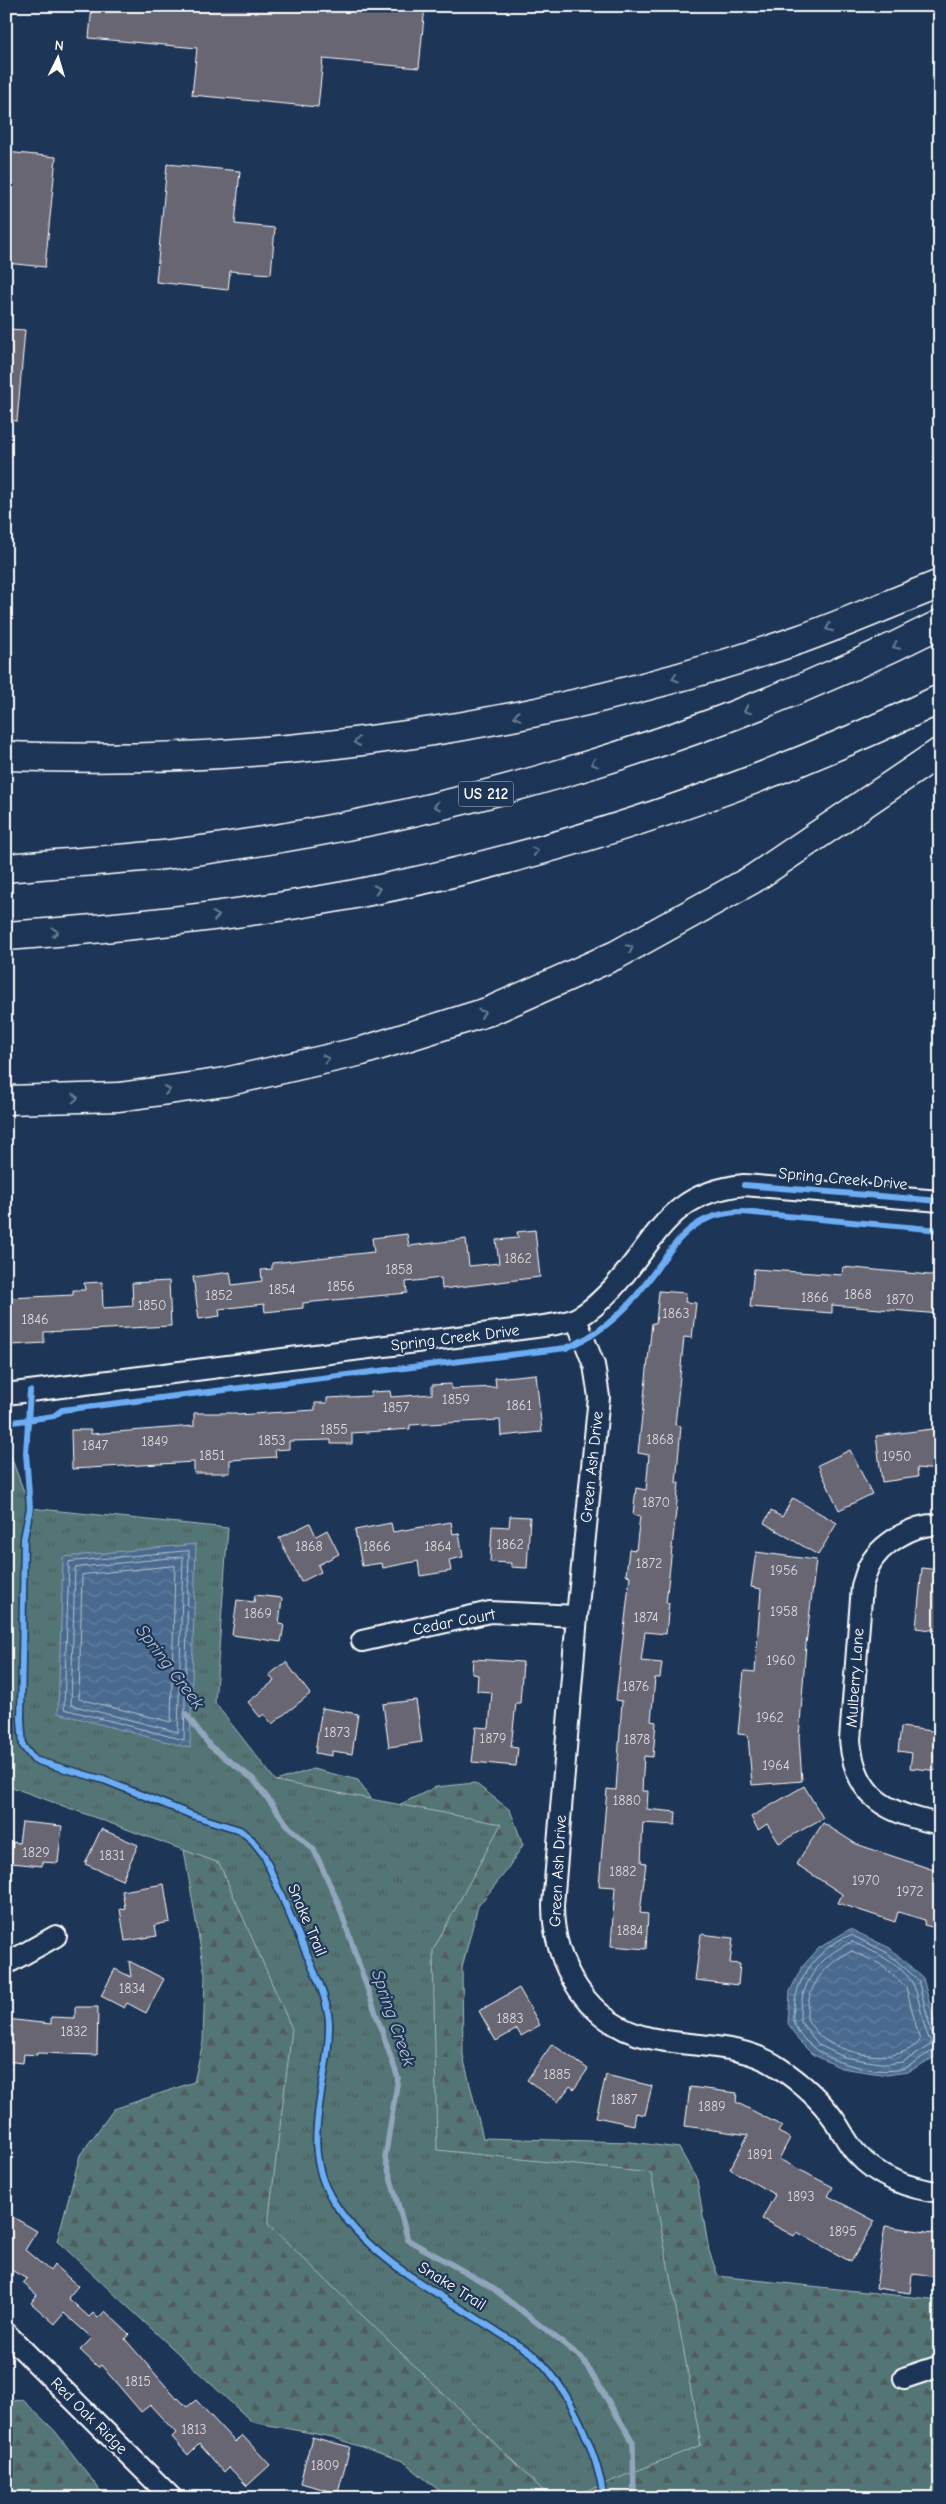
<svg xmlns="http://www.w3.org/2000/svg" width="946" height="2504" font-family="'Comic Neue',sans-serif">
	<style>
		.forest { fill: url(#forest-firs); stroke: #a9baba }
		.park { fill: url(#park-tufts); stroke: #a9baba }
		.water { fill: url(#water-waves); stroke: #91a6bb }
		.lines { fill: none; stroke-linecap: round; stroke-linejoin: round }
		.shore { stroke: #b6c3d2; stroke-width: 1 }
		.stream { stroke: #91a6bb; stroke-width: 5.5 }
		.building { fill: #696673; stroke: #fff }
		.street-casing { stroke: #fff; stroke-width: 24 }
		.highway-casing { stroke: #fff; stroke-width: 31 }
		.street { stroke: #1d3557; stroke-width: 20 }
		.highway { stroke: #1d3557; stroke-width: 28 }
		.cycleway-casing { stroke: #1d3557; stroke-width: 9 }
		.cycleway { stroke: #6dadf4; stroke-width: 6 }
		.oneway { stroke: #6c7c92 }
		.labels { text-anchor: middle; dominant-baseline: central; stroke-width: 4.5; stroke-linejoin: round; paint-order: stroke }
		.number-label { font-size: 14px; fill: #dad9dc }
		.shield { fill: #1d3557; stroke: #bbc2cd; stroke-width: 1 }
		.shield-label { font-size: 15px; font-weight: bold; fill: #fff }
		.street-label { font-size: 16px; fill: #fff; stroke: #1d3557 }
		.water-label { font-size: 18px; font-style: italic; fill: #b6c3d2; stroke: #1d3557 }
	</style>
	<defs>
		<pattern id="forest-firs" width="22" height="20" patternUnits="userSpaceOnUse" patternTransform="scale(1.25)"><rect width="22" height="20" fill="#537474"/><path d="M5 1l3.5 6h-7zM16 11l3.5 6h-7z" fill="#4f5c5c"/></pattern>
		<pattern id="park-tufts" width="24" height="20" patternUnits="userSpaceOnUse" patternTransform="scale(1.25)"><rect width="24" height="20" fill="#537474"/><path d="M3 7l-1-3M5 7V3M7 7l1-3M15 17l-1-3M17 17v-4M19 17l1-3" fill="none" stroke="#4f5c5c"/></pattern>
		<pattern id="water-waves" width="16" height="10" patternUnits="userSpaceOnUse" patternTransform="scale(1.25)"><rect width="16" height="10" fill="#486a8e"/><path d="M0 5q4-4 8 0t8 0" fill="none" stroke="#63809f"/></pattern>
	</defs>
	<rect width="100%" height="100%" fill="#1d3557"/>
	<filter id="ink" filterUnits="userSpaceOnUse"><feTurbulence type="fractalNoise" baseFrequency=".02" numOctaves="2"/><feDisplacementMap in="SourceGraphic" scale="10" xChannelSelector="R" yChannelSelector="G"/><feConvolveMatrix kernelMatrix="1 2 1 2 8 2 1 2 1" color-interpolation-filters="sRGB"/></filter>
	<g filter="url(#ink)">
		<path class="forest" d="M 313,1769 L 358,1780 L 380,1814 L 436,1787 L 475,1783 L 510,1810 L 523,1845 L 504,1874 L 478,1906 L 462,1967 L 463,2056 L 483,2138 L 631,2142 L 679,2148 L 697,2180 L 709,2251 L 718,2276 L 940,2300 L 940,2498 L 448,2498 L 403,2461 L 332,2437 L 252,2422 L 57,2241 L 80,2155 L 114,2109 L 194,2082 L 203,2042 L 205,1975 L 184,1850 L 267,1830 L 276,1781 Z
			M 23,2400 L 55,2431 L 106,2498 L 6,2498 L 6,2402 Z"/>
		<path class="park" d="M 6,1443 L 30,1508 L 228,1528 L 215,1703 L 276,1781 L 501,1824 L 433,1950 L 437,2150 L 651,2173 L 701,2445 L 569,2498 L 551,2498 L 268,2224 L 292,2029 L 219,1863 L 6,1785 Z"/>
		<path class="water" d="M 196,1544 L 190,1748 L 58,1713 L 63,1557 Z
			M 850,1929 L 890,1948 L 923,1978 L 940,2043 L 940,2054 L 908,2072 L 887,2075 L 841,2068 L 812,2054 L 798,2040 L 788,2023 L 790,1991 L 802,1967 L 819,1948 Z"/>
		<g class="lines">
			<path class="shore" d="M 189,1551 L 184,1740 L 64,1709 L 69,1562 Z
				M 183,1557 L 178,1732 L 71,1705 L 75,1568 Z
				M 175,1566 L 171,1722 L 79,1699 L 82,1575 Z
				M 852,1942 C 871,1950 903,1965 913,1984 C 922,2003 921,2026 932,2044 L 903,2062 L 887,2064 L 861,2060 L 844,2057 L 819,2045 L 800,2021 C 799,1985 818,1956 852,1942 Z
				M 852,1951 L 880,1964 L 906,1987 L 920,2041 C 898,2065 851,2056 825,2040 C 817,2035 812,2026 807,2019 C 806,1987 824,1964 852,1951 Z
				M 940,2037 L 932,2034 L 918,1980 L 888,1953 L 851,1935 C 821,1945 796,1977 794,2008 C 793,2013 792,2019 794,2023 C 802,2043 823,2057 843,2063 C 860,2068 889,2075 907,2067 C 918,2062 926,2051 940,2050"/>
			<path class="stream" d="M 186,1714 L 210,1746 L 253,1779 L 289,1827 L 314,1850 L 337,1900 L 398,2078 L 385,2158 L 408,2240 L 490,2286 L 582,2358 L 633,2442 L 634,2498"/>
		</g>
		<path class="building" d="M 92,6 L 425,6 L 419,68 L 323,59 L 318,107 L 192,95 L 197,48 L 89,38 Z
			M 6,152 L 56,157 L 45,267 L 6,263 Z
			M 167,164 L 240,171 L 235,224 L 275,228 L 271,274 L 230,271 L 228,290 L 156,282 Z
			M 8,329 L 25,330 L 17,421 L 6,420 Z
			M 535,1230 L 540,1277 L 442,1289 L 441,1278 L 406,1282 L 407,1293 L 303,1303 L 303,1308 L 265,1312 L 264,1304 L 219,1309 L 220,1316 L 199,1319 L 193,1277 L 230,1272 L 232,1285 L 262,1281 L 261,1270 L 272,1269 L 272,1263 L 374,1252 L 372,1238 L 407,1234 L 409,1246 L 466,1239 L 469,1266 L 499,1263 L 496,1240 L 518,1238 L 517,1232 Z
			M 843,1267 L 940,1276 L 940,1314 L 832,1305 L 832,1313 L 750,1307 L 754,1269 L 842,1275 Z
			M 169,1281 L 171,1326 L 44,1332 L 44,1343 L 12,1345 L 10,1298 L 73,1295 L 73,1290 L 85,1290 L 84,1283 L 102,1282 L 103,1308 L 133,1306 L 132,1283 Z
			M 659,1291 L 686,1293 L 685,1302 L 696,1303 L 692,1338 L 684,1337 L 675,1425 L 681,1426 L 676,1483 L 679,1483 L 666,1603 L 669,1603 L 666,1634 L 645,1632 L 641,1661 L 662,1663 L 660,1678 L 655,1678 L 651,1721 L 656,1722 L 653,1757 L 644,1756 L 642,1791 L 648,1791 L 647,1809 L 676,1812 L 675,1825 L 643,1823 L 641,1862 L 646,1863 L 640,1913 L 648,1914 L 646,1949 L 611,1946 L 615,1887 L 599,1886 L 607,1789 L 616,1790 L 622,1701 L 616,1700 L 630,1576 L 626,1575 L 629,1549 L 636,1550 L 640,1516 L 633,1515 L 636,1488 L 646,1490 L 649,1455 L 638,1453 L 652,1323 L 656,1323 Z
			M 536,1374 L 542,1432 L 501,1436 L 500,1420 L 410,1425 L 410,1429 L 352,1433 L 352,1444 L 331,1444 L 331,1440 L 289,1441 L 289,1449 L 275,1450 L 276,1457 L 230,1460 L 230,1473 L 194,1473 L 194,1462 L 72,1469 L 71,1430 L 91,1430 L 91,1434 L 194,1426 L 194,1413 L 237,1413 L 237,1415 L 315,1410 L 315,1403 L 327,1403 L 327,1398 L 371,1396 L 371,1392 L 390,1391 L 391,1397 L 432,1394 L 432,1385 L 451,1384 L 451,1389 L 496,1387 L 495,1378 Z
			M 940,1428 L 940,1470 L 917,1468 L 918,1477 L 882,1482 L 876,1436 Z
			M 850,1450 L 872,1494 L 839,1510 L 818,1465 Z
			M 793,1498 L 837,1523 L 818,1555 L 764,1523 L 771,1511 L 782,1517 Z
			M 510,1516 L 530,1517 L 527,1568 L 511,1567 L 511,1563 L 490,1562 L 492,1526 L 509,1527 Z
			M 451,1522 L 453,1534 L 459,1533 L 463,1557 L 449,1560 L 451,1571 L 420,1576 L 418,1561 L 383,1568 L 382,1563 L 362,1566 L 355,1530 L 391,1523 L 393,1532 Z
			M 310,1523 L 316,1536 L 327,1530 L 339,1554 L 318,1565 L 321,1572 L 301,1582 L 279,1538 Z
			M 756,1552 L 816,1560 L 806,1644 L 799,1737 L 802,1781 L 752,1785 L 748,1735 L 738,1734 L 744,1671 L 755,1672 L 761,1589 L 751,1587 Z
			M 922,1568 L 940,1570 L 940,1631 L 916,1628 Z
			M 255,1595 L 282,1598 L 279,1624 L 284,1625 L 281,1642 L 232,1635 L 237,1600 L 254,1602 Z
			M 473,1659 L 523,1662 L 520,1703 L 516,1703 L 511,1747 L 518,1748 L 516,1766 L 472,1762 L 476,1727 L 489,1728 L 492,1692 L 477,1691 L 478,1675 L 472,1674 Z
			M 286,1662 L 310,1694 L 272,1724 L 264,1714 L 260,1717 L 248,1702 L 274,1681 L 269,1675 Z
			M 416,1700 L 422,1742 L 389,1747 L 383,1704 Z
			M 322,1708 L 358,1714 L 352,1754 L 332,1751 L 332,1756 L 315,1753 Z
			M 901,1727 L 940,1732 L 940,1771 L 910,1768 L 912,1753 L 898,1751 Z
			M 804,1786 L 823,1818 L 779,1843 L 767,1824 L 758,1830 L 751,1817 Z
			M 22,1822 L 62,1826 L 58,1863 L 42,1862 L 42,1866 L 11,1863 L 13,1842 L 19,1843 Z
			M 823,1823 L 856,1844 L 940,1872 L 940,1929 L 924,1925 L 925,1920 L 898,1912 L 895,1922 L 838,1903 L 842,1894 L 796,1864 Z
			M 101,1829 L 138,1845 L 122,1880 L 85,1864 Z
			M 164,1884 L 170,1922 L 155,1925 L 157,1936 L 125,1941 L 120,1909 L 125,1908 L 122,1891 Z
			M 701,1934 L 733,1938 L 730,1963 L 740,1964 L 738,1985 L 695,1980 Z
			M 129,1961 L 164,1979 L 146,2013 L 127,2003 L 124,2008 L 101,1996 L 115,1969 L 131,1977 Z
			M 519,1988 L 540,2025 L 521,2036 L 517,2029 L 496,2041 L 479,2011 Z
			M 75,2007 L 98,2007 L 97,2055 L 37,2053 L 37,2055 L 24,2054 L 23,2063 L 6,2061 L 6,2019 L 51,2024 L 51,2017 L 75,2018 Z
			M 552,2044 L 588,2069 L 574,2089 L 570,2086 L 558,2102 L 527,2080 Z
			M 606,2075 L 652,2086 L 645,2115 L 636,2113 L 634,2125 L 596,2117 Z
			M 690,2087 L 737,2093 L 736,2102 L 782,2126 L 778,2132 L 790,2138 L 779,2159 L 833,2187 L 828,2196 L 875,2221 L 851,2262 L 797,2232 L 794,2236 L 762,2219 L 775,2195 L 730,2169 L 748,2135 L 685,2126 Z
			M 6,2213 L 37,2231 L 25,2250 L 50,2271 L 54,2265 L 78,2286 L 68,2298 L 89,2317 L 93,2313 L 98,2318 L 105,2311 L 129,2334 L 125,2339 L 177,2399 L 178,2398 L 187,2407 L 196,2400 L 235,2442 L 242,2435 L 270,2465 L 247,2486 L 229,2467 L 224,2472 L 199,2444 L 188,2455 L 172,2437 L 176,2433 L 150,2405 L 141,2412 L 101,2365 L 98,2367 L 80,2350 L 92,2338 L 64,2313 L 55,2324 L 31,2303 L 37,2295 L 23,2283 L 27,2279 L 6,2267 Z
			M 885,2226 L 940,2234 L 940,2277 L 912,2274 L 910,2293 L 876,2288 Z
			M 312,2437 L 350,2447 L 338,2493 L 300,2483 Z"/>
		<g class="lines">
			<defs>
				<path id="street" d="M 576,1319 L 594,1365 L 599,1397 L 577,1616 L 553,1905 C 553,1964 588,2025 650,2038 C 692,2048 741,2042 778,2067 C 799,2081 818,2097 833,2118 C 841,2129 847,2143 856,2153 C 877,2177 909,2189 940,2192
					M 6,1394 L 536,1327 C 549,1325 565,1324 577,1318 C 591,1311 601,1300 612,1289 C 658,1239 667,1193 744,1185 L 940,1201
					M 940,1525 C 914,1523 879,1544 868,1568 C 866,1573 864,1580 862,1586 L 850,1740 C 855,1799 887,1813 940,1824
					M 362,1641 L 490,1612 L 577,1616
					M 6,1964 L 56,1936
					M 6,2333 L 172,2498
					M 904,2378 L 940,2366"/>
				<path id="highway" d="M 6,756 C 276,767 547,727 801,639 C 848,622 894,602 940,584
					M 6,868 C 61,863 117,860 172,854 C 438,821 701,745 940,624
					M 6,936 C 121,928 236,916 350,895 C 553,856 753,789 940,699
					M 6,1100 L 119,1097 L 225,1082 L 362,1051 L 490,1011 L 616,955 L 753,879 L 940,752"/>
			</defs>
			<use href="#street" class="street-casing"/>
			<use href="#highway" class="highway-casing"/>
			<use href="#street" class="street"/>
			<use href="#highway" class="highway"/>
			<defs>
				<path id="cycleway" d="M 744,1185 L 940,1201
					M 30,1391 L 26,1453 L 30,1508 L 24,1538 L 21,1719 L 23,1746 L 34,1760 L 104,1780 L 192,1815 L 240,1830 L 252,1840 L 264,1855 L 320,1985 C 324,1996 328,2009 329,2021 C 331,2082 296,2145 334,2202 C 371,2261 439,2293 495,2330 C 509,2340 527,2348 539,2360 C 571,2392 597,2453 604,2498
					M 6,1423 L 54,1416 L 62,1410 L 566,1348 C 599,1335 623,1314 644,1286 C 673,1248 688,1212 743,1212 L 940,1230"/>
			</defs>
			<use href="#cycleway" class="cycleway-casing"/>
			<use href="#cycleway" class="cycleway"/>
		</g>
		<defs><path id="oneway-chevron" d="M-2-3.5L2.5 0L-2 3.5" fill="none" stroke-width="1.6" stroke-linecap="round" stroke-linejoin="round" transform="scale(1.25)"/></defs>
		<g class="oneway">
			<use href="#oneway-chevron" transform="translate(829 628) rotate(159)"/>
			<use href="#oneway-chevron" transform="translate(896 646) rotate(154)"/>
			<use href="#oneway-chevron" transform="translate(675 678) rotate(163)"/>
			<use href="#oneway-chevron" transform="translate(747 710) rotate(158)"/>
			<use href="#oneway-chevron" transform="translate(517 716) rotate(169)"/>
			<use href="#oneway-chevron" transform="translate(357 742) rotate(173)"/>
			<use href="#oneway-chevron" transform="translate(594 763) rotate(162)"/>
			<use href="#oneway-chevron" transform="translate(437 806) rotate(167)"/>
			<use href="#oneway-chevron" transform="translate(535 851) rotate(-16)"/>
			<use href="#oneway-chevron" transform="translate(377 889) rotate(-12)"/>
			<use href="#oneway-chevron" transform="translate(216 916) rotate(-8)"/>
			<use href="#oneway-chevron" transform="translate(55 932) rotate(-4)"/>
			<use href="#oneway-chevron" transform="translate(630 948) rotate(-28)"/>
			<use href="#oneway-chevron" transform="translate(482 1013) rotate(-19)"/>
			<use href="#oneway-chevron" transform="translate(326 1059) rotate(-13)"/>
			<use href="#oneway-chevron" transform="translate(167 1090) rotate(-8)"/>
			<use href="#oneway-chevron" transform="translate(75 1098) rotate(-1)"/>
		</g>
	</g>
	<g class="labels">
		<g class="number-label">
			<text x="518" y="1258">1862</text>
			<text x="399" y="1269">1858</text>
			<text x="341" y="1286">1856</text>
			<text x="282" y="1289">1854</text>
			<text x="858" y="1294">1868</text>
			<text x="219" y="1295">1852</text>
			<text x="815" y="1297">1866</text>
			<text x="900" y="1299">1870</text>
			<text x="152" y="1305">1850</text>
			<text x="676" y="1313">1863</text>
			<text x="35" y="1319">1846</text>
			<text x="456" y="1399">1859</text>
			<text x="519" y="1405">1861</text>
			<text x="396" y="1407">1857</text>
			<text x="334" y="1429">1855</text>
			<text x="660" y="1439">1868</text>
			<text x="272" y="1440">1853</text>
			<text x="155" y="1441">1849</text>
			<text x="95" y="1445">1847</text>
			<text x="212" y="1455">1851</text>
			<text x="897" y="1456">1950</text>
			<text x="656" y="1502">1870</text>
			<text x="510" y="1544">1862</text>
			<text x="309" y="1546">1868</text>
			<text x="377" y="1546">1866</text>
			<text x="438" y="1546">1864</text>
			<text x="649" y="1563">1872</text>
			<text x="784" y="1570">1956</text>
			<text x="784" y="1611">1958</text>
			<text x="258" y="1613">1869</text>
			<text x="646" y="1617">1874</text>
			<text x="781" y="1660">1960</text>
			<text x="636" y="1686">1876</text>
			<text x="770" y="1717">1962</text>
			<text x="337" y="1732">1873</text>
			<text x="493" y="1738">1879</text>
			<text x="637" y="1739">1878</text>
			<text x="776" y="1765">1964</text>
			<text x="627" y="1800">1880</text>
			<text x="36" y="1852">1829</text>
			<text x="112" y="1855">1831</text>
			<text x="623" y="1871">1882</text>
			<text x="866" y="1880">1970</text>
			<text x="910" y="1891">1972</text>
			<text x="630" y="1930">1884</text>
			<text x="132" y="1988">1834</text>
			<text x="510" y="2018">1883</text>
			<text x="74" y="2031">1832</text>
			<text x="557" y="2074">1885</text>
			<text x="624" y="2099">1887</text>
			<text x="712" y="2106">1889</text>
			<text x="760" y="2154">1891</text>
			<text x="801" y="2196">1893</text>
			<text x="843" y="2231">1895</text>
			<text x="138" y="2381">1815</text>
			<text x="194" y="2429">1813</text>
			<text x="325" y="2465">1809</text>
		</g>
		<rect class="shield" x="458.5" y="781.5" width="55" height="25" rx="4"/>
		<g class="shield-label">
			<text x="486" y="794">US 212</text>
		</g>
		<g class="street-label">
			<text transform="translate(843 1179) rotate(5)">Spring Creek Drive</text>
			<text transform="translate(455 1338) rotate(-7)">Spring Creek Drive</text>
			<text transform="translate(592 1467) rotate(-84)">Green Ash Drive</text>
			<text transform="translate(454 1622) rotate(-11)">Cedar Court</text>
			<text transform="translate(855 1678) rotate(-86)">Mulberry Lane</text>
			<text transform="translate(558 1871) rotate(-87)">Green Ash Drive</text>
			<text transform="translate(307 1920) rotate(67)">Snake Trail</text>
			<text transform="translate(452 2286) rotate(32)">Snake Trail</text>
			<text transform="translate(89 2416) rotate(45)">Red Oak Ridge</text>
		</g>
		<g class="water-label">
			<text transform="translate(170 1667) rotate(53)">Spring Creek</text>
			<text transform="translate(393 2018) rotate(71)">Spring Creek</text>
		</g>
	</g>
	<rect width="946" height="2504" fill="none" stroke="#1d3557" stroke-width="25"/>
	<rect x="12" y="12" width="921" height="2479" fill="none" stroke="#fff" stroke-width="2" filter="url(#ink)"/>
	<g transform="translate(58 58) rotate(5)" stroke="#1d3557" stroke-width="4" paint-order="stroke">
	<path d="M0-4L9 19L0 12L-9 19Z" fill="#ffffff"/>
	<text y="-8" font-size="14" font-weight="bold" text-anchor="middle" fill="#ffffff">N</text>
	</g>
</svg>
